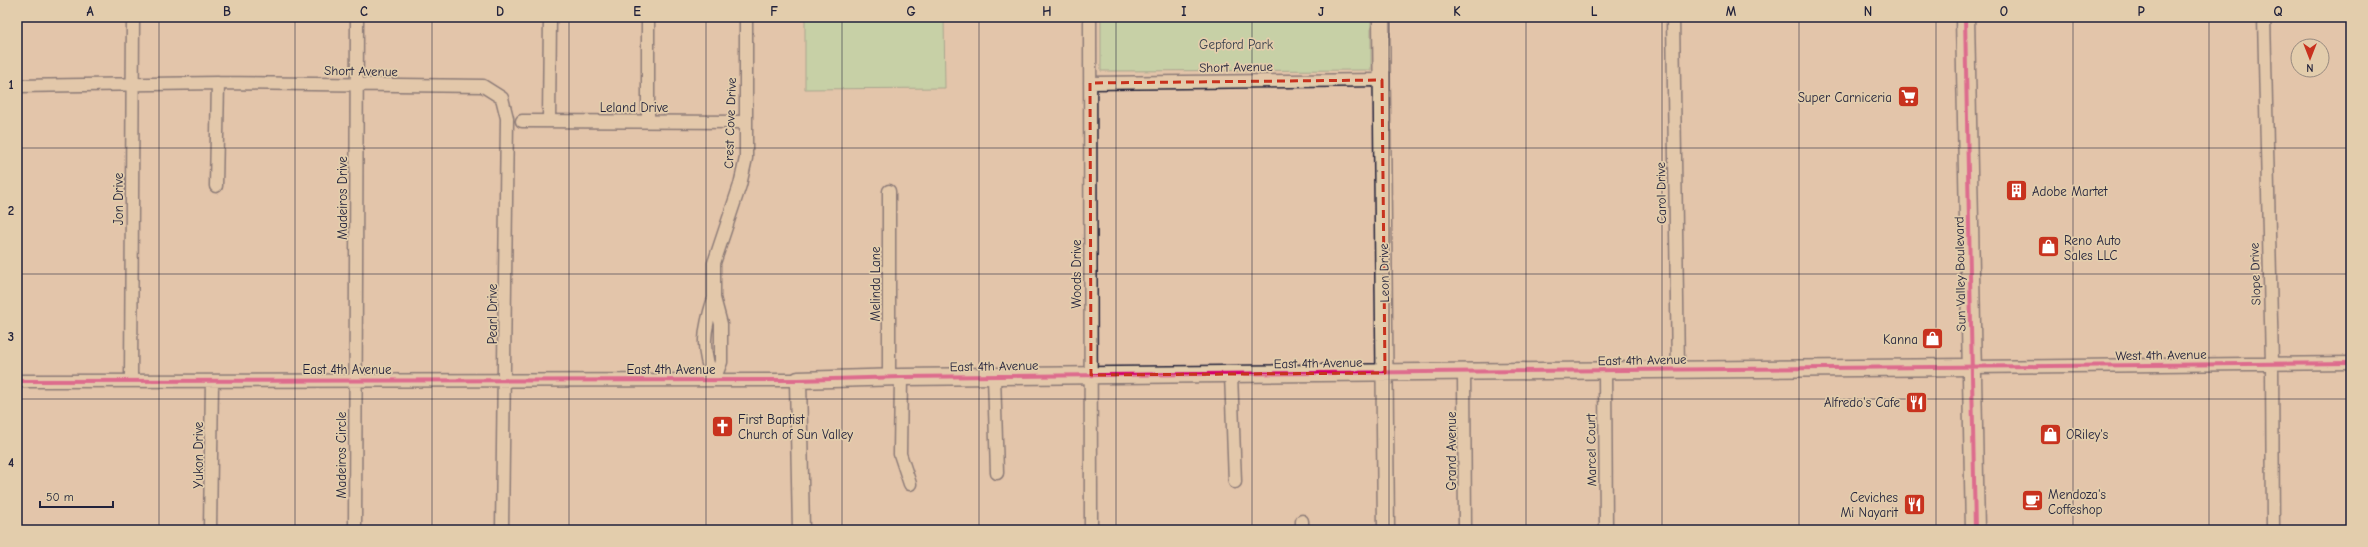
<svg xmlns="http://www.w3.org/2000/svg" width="2368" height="547" font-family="'Comic Neue',sans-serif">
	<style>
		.green { fill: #a4dda2; stroke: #63806e }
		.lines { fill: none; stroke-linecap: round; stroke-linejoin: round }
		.street-casing { stroke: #22223b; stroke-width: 15 }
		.secondary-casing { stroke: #22223b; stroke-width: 19 }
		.primary-casing { stroke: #22223b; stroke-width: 21 }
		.street { stroke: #e3cdac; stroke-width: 12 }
		.secondary { stroke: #e3cdac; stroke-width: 16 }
		.primary { stroke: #e3cdac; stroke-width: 18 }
		.cycleway-casing { stroke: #e3cdac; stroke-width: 6 }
		.cycleway { stroke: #d6006c; stroke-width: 4 }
		.marked { fill: none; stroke: #c8321e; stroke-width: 3; stroke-dasharray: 8 5; stroke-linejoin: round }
		.grid { fill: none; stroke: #22223b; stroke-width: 1; stroke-opacity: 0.55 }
		.labels { text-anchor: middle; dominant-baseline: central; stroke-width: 3.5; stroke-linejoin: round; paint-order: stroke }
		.park-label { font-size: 13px; fill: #363e4a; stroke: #e3cdac }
		.street-label { font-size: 13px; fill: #22223b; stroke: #e3cdac }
		.poi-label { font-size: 13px; fill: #22223b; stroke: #e3cdac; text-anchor: start }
		.neatline { fill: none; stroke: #22223b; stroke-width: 1.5 }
		.grid-label { font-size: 13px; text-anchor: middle; font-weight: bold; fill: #22223b }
	</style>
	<rect width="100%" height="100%" fill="#e3c5aa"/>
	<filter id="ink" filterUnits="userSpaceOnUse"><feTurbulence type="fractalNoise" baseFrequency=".025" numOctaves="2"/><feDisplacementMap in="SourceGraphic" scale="8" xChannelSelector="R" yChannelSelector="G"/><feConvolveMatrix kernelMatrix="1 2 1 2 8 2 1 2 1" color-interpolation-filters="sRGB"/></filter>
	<g filter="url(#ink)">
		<path class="green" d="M 805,17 L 944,17 L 945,88 L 805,89 Z
			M 1101,17 L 1371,17 L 1371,70 L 1101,71 Z"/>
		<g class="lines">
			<defs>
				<path id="street" d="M 648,17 L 648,121
					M 1090,17 L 1091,530
					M 1673,17 L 1678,370
					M 2264,17 L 2272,364 L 2273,530
					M 1090,83 L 1382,80
					M 17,86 L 218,83 L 483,86 L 502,98 L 507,118 L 502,530
					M 522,121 L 745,122
					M 549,121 L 550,17
					M 216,186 L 218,83
					M 889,191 L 889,377
					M 714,298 C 704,329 700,350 714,380
					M 1972,367 L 2351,363
					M 1605,370 L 1606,530
					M 1464,372 L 1465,530
					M 1231,374 L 1235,482
					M 994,376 L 997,473
					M 901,377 L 900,454 L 910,484
					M 131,380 L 133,17
					M 714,380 L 721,362 L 721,324 L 714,298 L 714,263 L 740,185 L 746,158 L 746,17
					M 17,381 L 798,380
					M 210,530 L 212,381
					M 355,530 L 357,17
					M 1302,530 L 1302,521"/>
				<path id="secondary" d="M 1381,17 L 1386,530
					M 801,530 L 798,380 L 901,377 L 1972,367"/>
				<path id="primary" d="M 1965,17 L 1975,530"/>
			</defs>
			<use href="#street" class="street-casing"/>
			<use href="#secondary" class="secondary-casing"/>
			<use href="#primary" class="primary-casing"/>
			<use href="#street" class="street"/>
			<use href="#secondary" class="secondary"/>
			<use href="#primary" class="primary"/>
			<defs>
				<path id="cycleway" d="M 1965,17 L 1975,530
					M 17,381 L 798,380 L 901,377 L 2351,363"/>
			</defs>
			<use href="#cycleway" class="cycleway-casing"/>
			<use href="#cycleway" class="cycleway"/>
		</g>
	</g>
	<path d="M0 0H2368V547H0ZM 1382,80 L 1385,373 L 1091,375 L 1090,83 Z" fill="#e3c5aa" fill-opacity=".55" fill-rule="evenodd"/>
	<path class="marked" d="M 1382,80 L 1385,373 L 1091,375 L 1090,83 Z"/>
	<path class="grid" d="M 159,17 L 159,530M 295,17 L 295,530M 432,17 L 432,530M 569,17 L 569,530M 706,17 L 706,530M 842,17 L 842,530M 979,17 L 979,530M 1116,17 L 1116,530M 1252,17 L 1252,530M 1389,17 L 1389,530M 1526,17 L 1526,530M 1662,17 L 1662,530M 1799,17 L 1799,530M 1936,17 L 1936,530M 2073,17 L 2073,530M 2209,17 L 2209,530M 17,148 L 2351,148M 17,274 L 2351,274M 17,399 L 2351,399"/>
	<defs>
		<symbol id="supermarket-square" viewBox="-11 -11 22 22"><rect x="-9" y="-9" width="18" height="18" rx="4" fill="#c8321e" stroke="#e3cdac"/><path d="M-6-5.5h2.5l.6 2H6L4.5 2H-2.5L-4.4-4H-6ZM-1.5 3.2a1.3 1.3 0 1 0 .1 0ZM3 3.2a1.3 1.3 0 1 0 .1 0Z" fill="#fff"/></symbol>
		<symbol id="building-square" viewBox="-11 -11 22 22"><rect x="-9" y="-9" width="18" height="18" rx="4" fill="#c8321e" stroke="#e3cdac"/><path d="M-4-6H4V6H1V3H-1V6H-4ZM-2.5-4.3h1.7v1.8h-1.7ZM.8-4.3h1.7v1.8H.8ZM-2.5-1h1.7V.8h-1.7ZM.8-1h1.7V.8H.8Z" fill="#fff"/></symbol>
		<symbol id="shop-square" viewBox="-11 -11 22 22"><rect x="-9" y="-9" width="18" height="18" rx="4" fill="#c8321e" stroke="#e3cdac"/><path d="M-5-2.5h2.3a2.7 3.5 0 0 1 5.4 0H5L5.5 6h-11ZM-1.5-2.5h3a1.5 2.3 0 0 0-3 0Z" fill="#fff"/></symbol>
		<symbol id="restaurant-square" viewBox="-11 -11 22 22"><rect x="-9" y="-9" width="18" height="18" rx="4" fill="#c8321e" stroke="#e3cdac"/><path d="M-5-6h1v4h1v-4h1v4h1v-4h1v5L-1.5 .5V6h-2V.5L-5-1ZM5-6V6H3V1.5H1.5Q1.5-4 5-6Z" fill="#fff"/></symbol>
		<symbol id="church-square" viewBox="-11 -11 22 22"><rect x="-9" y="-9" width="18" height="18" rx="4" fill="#c8321e" stroke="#e3cdac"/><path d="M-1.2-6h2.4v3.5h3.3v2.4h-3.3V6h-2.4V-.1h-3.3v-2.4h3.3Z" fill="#fff"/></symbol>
		<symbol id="cafe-square" viewBox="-11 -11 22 22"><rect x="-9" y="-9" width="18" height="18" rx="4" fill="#c8321e" stroke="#e3cdac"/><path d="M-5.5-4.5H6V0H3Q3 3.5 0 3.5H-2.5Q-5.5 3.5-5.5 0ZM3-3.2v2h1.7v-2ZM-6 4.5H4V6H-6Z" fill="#fff"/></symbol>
	</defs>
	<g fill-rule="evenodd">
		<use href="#supermarket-square" x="1896" y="84" width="25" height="25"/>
		<use href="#building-square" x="2004" y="178" width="25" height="25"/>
		<use href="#shop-square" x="2036" y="234" width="25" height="25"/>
		<use href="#shop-square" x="1920" y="326" width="25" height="25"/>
		<use href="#restaurant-square" x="1904" y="390" width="25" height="25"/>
		<use href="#church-square" x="710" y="414" width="25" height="25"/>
		<use href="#shop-square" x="2038" y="422" width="25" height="25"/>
		<use href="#cafe-square" x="2020" y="488" width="25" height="25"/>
		<use href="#restaurant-square" x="1902" y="492" width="25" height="25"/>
	</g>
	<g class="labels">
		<g class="park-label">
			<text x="1236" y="44">Gepford Park</text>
		</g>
		<g class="street-label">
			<text transform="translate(1236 67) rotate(-1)">Short Avenue</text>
			<text transform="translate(361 71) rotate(1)">Short Avenue</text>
			<text x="634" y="107">Leland Drive</text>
			<text transform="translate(730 123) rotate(-88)">Crest Cove Drive</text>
			<text transform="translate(1661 193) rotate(-91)">Carol Drive</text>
			<text transform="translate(342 198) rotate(-90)">Madeiros Drive</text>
			<text transform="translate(118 199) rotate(-90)">Jon Drive</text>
			<text transform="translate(1384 273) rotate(-91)">Leon Drive</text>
			<text transform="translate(1076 274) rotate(-90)">Woods Drive</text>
			<text transform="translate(1960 274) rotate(-91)">Sun Valley Boulevard</text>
			<text transform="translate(2255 274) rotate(-92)">Slope Drive</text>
			<text transform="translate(875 284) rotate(-90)">Melinda Lane</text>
			<text transform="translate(492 314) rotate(-90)">Pearl Drive</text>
			<text transform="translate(2161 355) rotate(-1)">West 4th Avenue</text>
			<text transform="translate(1642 360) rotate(-1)">East 4th Avenue</text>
			<text transform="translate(1318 363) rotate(-1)">East 4th Avenue</text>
			<text transform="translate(994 366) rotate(-1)">East 4th Avenue</text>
			<text x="347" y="369">East 4th Avenue</text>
			<text x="671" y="369">East 4th Avenue</text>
			<text transform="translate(1591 450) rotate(-91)">Marcel Court</text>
			<text transform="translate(1451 451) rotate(-90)">Grand Avenue</text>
			<text transform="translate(198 455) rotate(-90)">Yukon Drive</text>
			<text transform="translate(341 455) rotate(-90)">Madeiros Circle</text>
		</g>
		<g class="poi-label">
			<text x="1892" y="97" text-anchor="end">Super Carniceria</text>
			<text x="2032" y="191">Adobe Martet</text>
			<text x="2064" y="240">Reno Auto<tspan x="2064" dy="15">Sales LLC</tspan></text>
			<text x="1918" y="339" text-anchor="end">Kanna</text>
			<text x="1900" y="402" text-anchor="end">Alfredo's Cafe</text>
			<text x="738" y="419">First Baptist<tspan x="738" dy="15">Church of Sun Valley</tspan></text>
			<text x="2066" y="434">ORiley's</text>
			<text x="2048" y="494">Mendoza's<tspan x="2048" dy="15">Coffeshop</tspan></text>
			<text x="1898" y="497" text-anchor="end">Ceviches<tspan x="1898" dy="15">Mi Nayarit</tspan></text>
		</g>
	</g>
	<rect width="2368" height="547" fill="none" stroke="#e3cdac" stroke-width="44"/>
	<g transform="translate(2310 58) rotate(180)"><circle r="19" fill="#e3cdac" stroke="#96897f"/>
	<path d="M0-3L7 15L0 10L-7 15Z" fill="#c8321e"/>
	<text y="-6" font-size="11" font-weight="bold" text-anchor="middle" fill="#22223b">N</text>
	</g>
	<path d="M40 501v6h73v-6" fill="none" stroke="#22223b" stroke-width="2"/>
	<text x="46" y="501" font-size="12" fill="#22223b" stroke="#e3cdac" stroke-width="3" paint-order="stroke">50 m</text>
	<rect x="22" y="22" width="2324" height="503" class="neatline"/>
	<g class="grid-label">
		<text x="90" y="16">A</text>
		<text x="227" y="16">B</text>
		<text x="364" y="16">C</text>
		<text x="500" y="16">D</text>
		<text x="637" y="16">E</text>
		<text x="774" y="16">F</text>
		<text x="911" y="16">G</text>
		<text x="1047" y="16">H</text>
		<text x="1184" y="16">I</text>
		<text x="1321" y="16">J</text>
		<text x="1457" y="16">K</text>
		<text x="1594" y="16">L</text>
		<text x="1731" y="16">M</text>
		<text x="1868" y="16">N</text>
		<text x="2004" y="16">O</text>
		<text x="2141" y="16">P</text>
		<text x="2278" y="16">Q</text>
		<text x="11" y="89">1</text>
		<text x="11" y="215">2</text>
		<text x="11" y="341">3</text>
		<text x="11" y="467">4</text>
	</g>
</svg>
